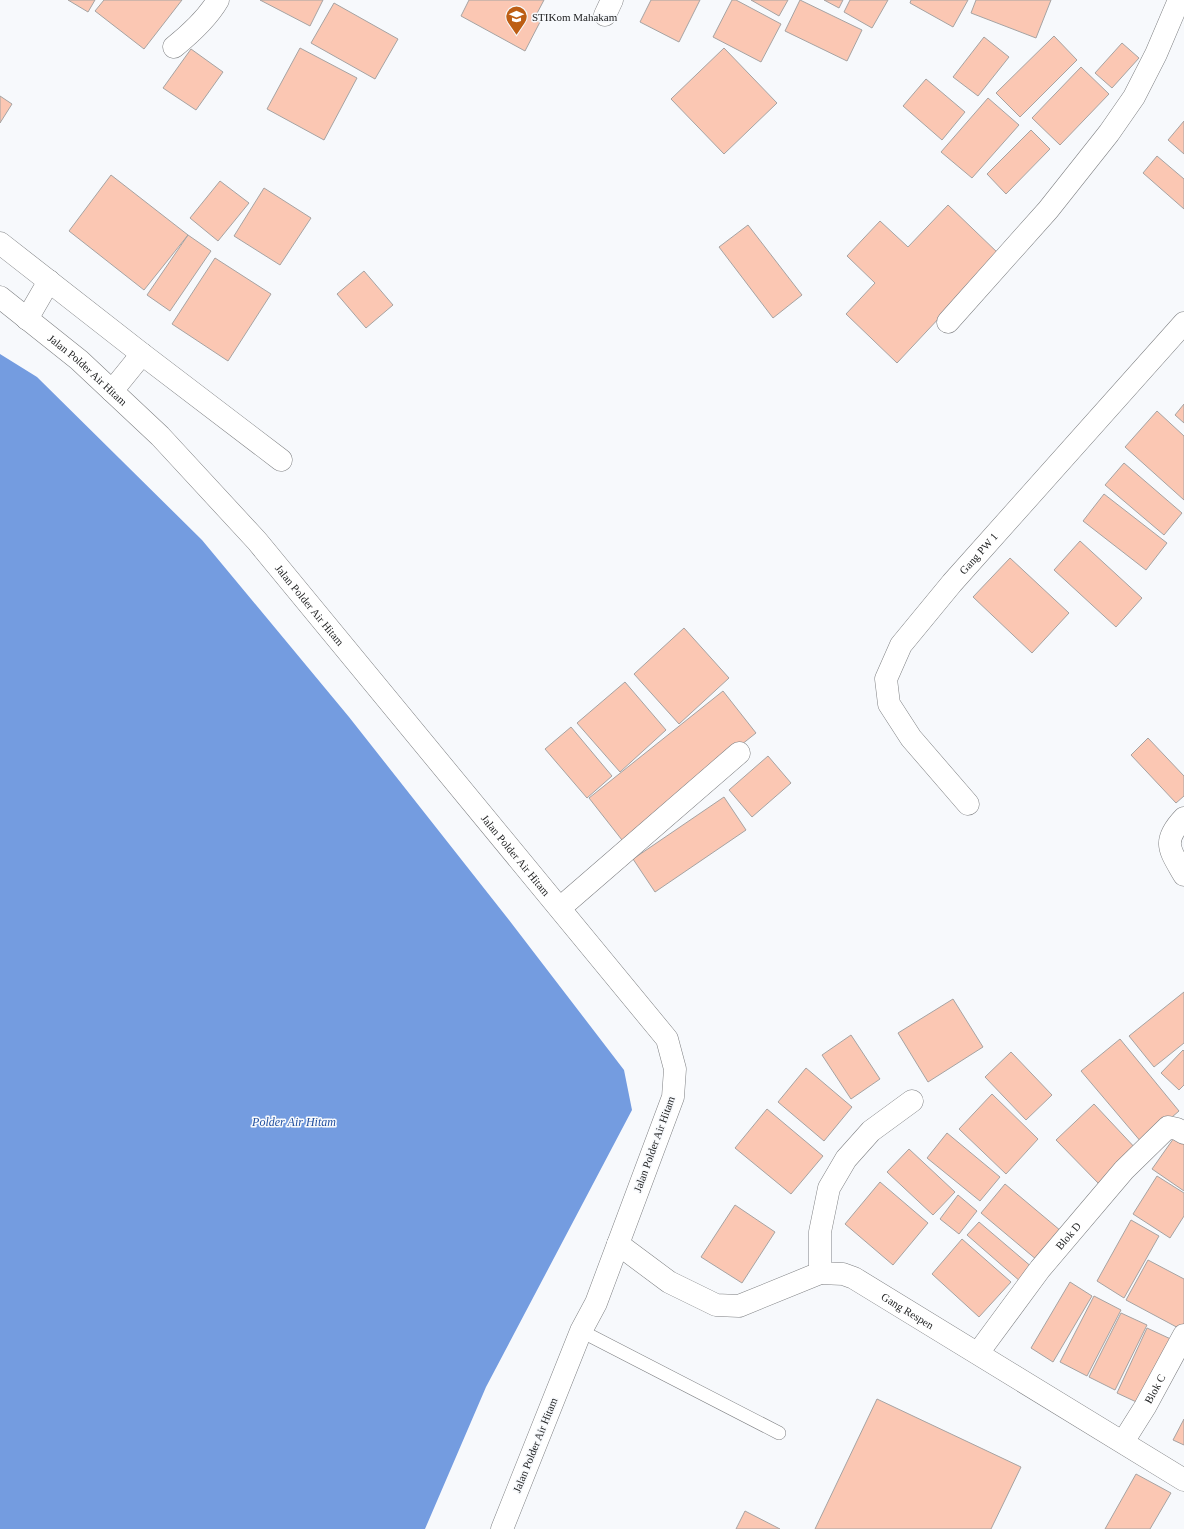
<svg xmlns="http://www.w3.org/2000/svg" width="1184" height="1529" font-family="'Times New Roman',serif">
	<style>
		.water { fill: #749ce0 }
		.building { fill: #fbc7b3; stroke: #a6a3a2 }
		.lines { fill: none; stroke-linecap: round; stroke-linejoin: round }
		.lane-casing { stroke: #7f8083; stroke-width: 14 }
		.street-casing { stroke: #7f8083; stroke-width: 23 }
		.lane { stroke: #fff; stroke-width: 13 }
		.street { stroke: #fff; stroke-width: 22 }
		.labels { text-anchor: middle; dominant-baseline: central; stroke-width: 3; stroke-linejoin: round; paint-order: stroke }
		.poi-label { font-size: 11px; fill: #222324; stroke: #f7f9fc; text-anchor: start }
		.street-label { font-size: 11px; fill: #222324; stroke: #f7f9fc }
		.water-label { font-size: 12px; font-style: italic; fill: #204f9f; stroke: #f7f9fc }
	</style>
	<rect width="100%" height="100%" fill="#f7f9fc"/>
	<path class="water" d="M 0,354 L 37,377 L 202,540 L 349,717 L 509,920 L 624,1070 L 632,1110 L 486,1387 L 425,1529 L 0,1529 Z"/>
	<path class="building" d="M 68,0 L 95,0 L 88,12 Z
		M 104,0 L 182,0 L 144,49 L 95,11 Z
		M 260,0 L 323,0 L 310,26 Z
		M 469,0 L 544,0 L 534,19 L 540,22 L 525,51 L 461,16 Z
		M 651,0 L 700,0 L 679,42 L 640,22 Z
		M 732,0 L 736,0 L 781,24 L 761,62 L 713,37 Z
		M 751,0 L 788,0 L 779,16 Z
		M 800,0 L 862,30 L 847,61 L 785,31 Z
		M 824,0 L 843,0 L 839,8 Z
		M 850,0 L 888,0 L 872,28 L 844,12 Z
		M 911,0 L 968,0 L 953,27 L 910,3 Z
		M 976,0 L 1051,0 L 1036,38 L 971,13 Z
		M 334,3 L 398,39 L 375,79 L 311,43 Z
		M 1054,36 L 1077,60 L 1020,117 L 996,93 Z
		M 984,37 L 1009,57 L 978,96 L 953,77 Z
		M 1122,43 L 1139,58 L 1112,88 L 1095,73 Z
		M 300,48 L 357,78 L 324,140 L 267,109 Z
		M 724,48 L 777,103 L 724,154 L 671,99 Z
		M 191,49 L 223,72 L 196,110 L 163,88 Z
		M 1081,67 L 1109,94 L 1060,145 L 1032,118 Z
		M 926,79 L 965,112 L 942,140 L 903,106 Z
		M 0,96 L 12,104 L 0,123 Z
		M 988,98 L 1019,125 L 972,178 L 941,152 Z
		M 1184,121 L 1184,154 L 1168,140 Z
		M 1031,130 L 1050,149 L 1006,194 L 987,174 Z
		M 1157,156 L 1184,179 L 1184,209 L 1143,173 Z
		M 111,175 L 188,235 L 144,290 L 69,231 Z
		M 220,181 L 249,203 L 218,241 L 190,218 Z
		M 264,188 L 311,218 L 280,265 L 234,236 Z
		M 948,205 L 999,254 L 897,363 L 846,314 L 875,283 L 847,256 L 880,221 L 908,247 Z
		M 748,225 L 802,295 L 773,318 L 719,247 Z
		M 188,235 L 211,251 L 170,311 L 147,295 Z
		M 215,258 L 271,294 L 228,361 L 172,324 Z
		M 364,271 L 393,305 L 366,328 L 337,294 Z
		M 1184,404 L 1184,423 L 1175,415 Z
		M 1157,411 L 1184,436 L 1184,500 L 1125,447 Z
		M 1124,463 L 1182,513 L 1164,535 L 1105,485 Z
		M 1104,494 L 1167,543 L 1146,570 L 1083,521 Z
		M 1080,541 L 1142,598 L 1116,627 L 1054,570 Z
		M 1010,558 L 1069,613 L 1032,653 L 973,597 Z
		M 684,628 L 729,678 L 679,724 L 634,674 Z
		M 625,682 L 666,730 L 620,772 L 577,723 Z
		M 723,691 L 756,733 L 622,840 L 589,798 Z
		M 571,727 L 612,776 L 587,798 L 545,749 Z
		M 1148,738 L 1184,776 L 1184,796 L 1176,803 L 1131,755 Z
		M 768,756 L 791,783 L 752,817 L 729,790 Z
		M 724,797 L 746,830 L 655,892 L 633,859 Z
		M 1184,992 L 1184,1043 L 1154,1067 L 1129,1036 Z
		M 953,999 L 983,1047 L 928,1082 L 898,1033 Z
		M 851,1035 L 880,1079 L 851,1099 L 822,1055 Z
		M 1120,1039 L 1179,1111 L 1142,1143 L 1081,1071 Z
		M 1183,1050 L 1184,1051 L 1184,1085 L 1179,1090 L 1161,1073 Z
		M 1011,1052 L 1052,1095 L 1026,1120 L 985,1077 Z
		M 806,1068 L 852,1107 L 824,1141 L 778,1102 Z
		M 992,1094 L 1038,1139 L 1006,1174 L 959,1129 Z
		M 1094,1104 L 1138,1151 L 1101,1186 L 1056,1140 Z
		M 767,1109 L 823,1156 L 791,1194 L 735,1148 Z
		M 947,1133 L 1000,1177 L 980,1201 L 927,1158 Z
		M 1176,1135 L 1184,1141 L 1184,1191 L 1152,1169 Z
		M 909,1149 L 955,1192 L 933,1215 L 887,1172 Z
		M 1157,1176 L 1184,1193 L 1184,1216 L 1170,1238 L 1133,1214 Z
		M 880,1182 L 928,1223 L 893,1265 L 845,1224 Z
		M 1005,1184 L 1061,1231 L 1037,1260 L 981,1213 Z
		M 958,1195 L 977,1211 L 959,1234 L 940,1219 Z
		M 735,1205 L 775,1232 L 742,1283 L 701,1257 Z
		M 1131,1220 L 1159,1236 L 1124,1298 L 1097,1281 Z
		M 979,1222 L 1033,1268 L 1021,1282 L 967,1235 Z
		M 962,1239 L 1011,1282 L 979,1317 L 932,1274 Z
		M 1148,1260 L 1184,1279 L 1184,1331 L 1126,1300 Z
		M 1070,1282 L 1092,1296 L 1053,1362 L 1031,1348 Z
		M 1094,1296 L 1121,1310 L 1087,1376 L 1060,1362 Z
		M 1121,1313 L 1147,1325 L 1115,1390 L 1089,1377 Z
		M 1147,1328 L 1175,1341 L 1145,1406 L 1117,1393 Z
		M 877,1399 L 1021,1467 L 991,1529 L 815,1529 Z
		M 1184,1419 L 1184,1445 L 1173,1440 Z
		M 1136,1474 L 1171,1493 L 1150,1529 L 1105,1529 Z
		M 745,1511 L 780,1529 L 736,1529 Z"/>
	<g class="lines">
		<defs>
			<path id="lane" d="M 581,1331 L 779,1433"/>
			<g id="street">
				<path d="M 605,15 L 612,0"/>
				<path d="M 174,47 C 190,34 207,19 218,0"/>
				<path d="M 0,243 L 142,354 L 281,460"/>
				<path id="s1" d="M 0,297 L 79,360 L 160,436 L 257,541 L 667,1039 L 675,1069 L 673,1097 L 596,1303 L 581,1331 L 502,1529"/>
				<path d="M 27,319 L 49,281"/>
				<path d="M 948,322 L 1048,210 L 1109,133 L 1134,97 L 1156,54 L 1179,0"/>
				<path d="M 112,391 L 142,354"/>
				<path id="s2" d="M 968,804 L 911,738 L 889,704 L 886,679 L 901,645 L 952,583 L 1184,323"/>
				<path d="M 1184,818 C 1161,842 1170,850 1184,875"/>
				<path d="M 560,908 L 739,753"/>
				<path id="s3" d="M 618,1244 L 669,1282 L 716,1305 L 739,1306 L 820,1273 L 843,1274 L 854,1278 L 1184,1480"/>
				<path d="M 820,1273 L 820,1232 L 829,1188 L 846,1159 L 871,1131 L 912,1101"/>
				<path id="s4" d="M 978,1353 L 1040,1269 L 1124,1170 L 1168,1127 L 1177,1129 L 1184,1133"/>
				<path id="s5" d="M 1123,1442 L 1145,1407 L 1184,1335"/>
			</g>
		</defs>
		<use href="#lane" class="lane-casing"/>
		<use href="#street" class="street-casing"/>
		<use href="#lane" class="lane"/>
		<use href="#street" class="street"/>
	</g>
	<defs>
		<symbol id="university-pin" viewBox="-11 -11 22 30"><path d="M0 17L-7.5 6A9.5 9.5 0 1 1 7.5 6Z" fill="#bd5e14" stroke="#f7f9fc"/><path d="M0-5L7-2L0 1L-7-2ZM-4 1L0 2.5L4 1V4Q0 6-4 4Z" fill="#fff"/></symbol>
	</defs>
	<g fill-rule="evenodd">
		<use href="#university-pin" x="504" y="4" width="25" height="34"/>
	</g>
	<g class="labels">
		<g class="poi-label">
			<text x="532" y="17">STIKom Mahakam</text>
		</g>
		<g class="street-label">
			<text stroke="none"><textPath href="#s1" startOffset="114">Jalan Polder Air Hitam</textPath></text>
			<text stroke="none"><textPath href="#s2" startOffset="310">Gang PW 1</textPath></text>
			<text stroke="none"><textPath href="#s1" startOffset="438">Jalan Polder Air Hitam</textPath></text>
			<text stroke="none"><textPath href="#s1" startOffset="762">Jalan Polder Air Hitam</textPath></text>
			<text transform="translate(654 1144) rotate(-70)">Jalan Polder Air Hitam</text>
			<text stroke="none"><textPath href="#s4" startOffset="148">Blok D</textPath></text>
			<text stroke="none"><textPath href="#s3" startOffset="324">Gang Respen</textPath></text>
			<text stroke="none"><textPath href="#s5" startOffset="62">Blok C</textPath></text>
			<text transform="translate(535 1445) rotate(-68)">Jalan Polder Air Hitam</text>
		</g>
		<g class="water-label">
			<text x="294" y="1122">Polder Air Hitam</text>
		</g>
	</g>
</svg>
